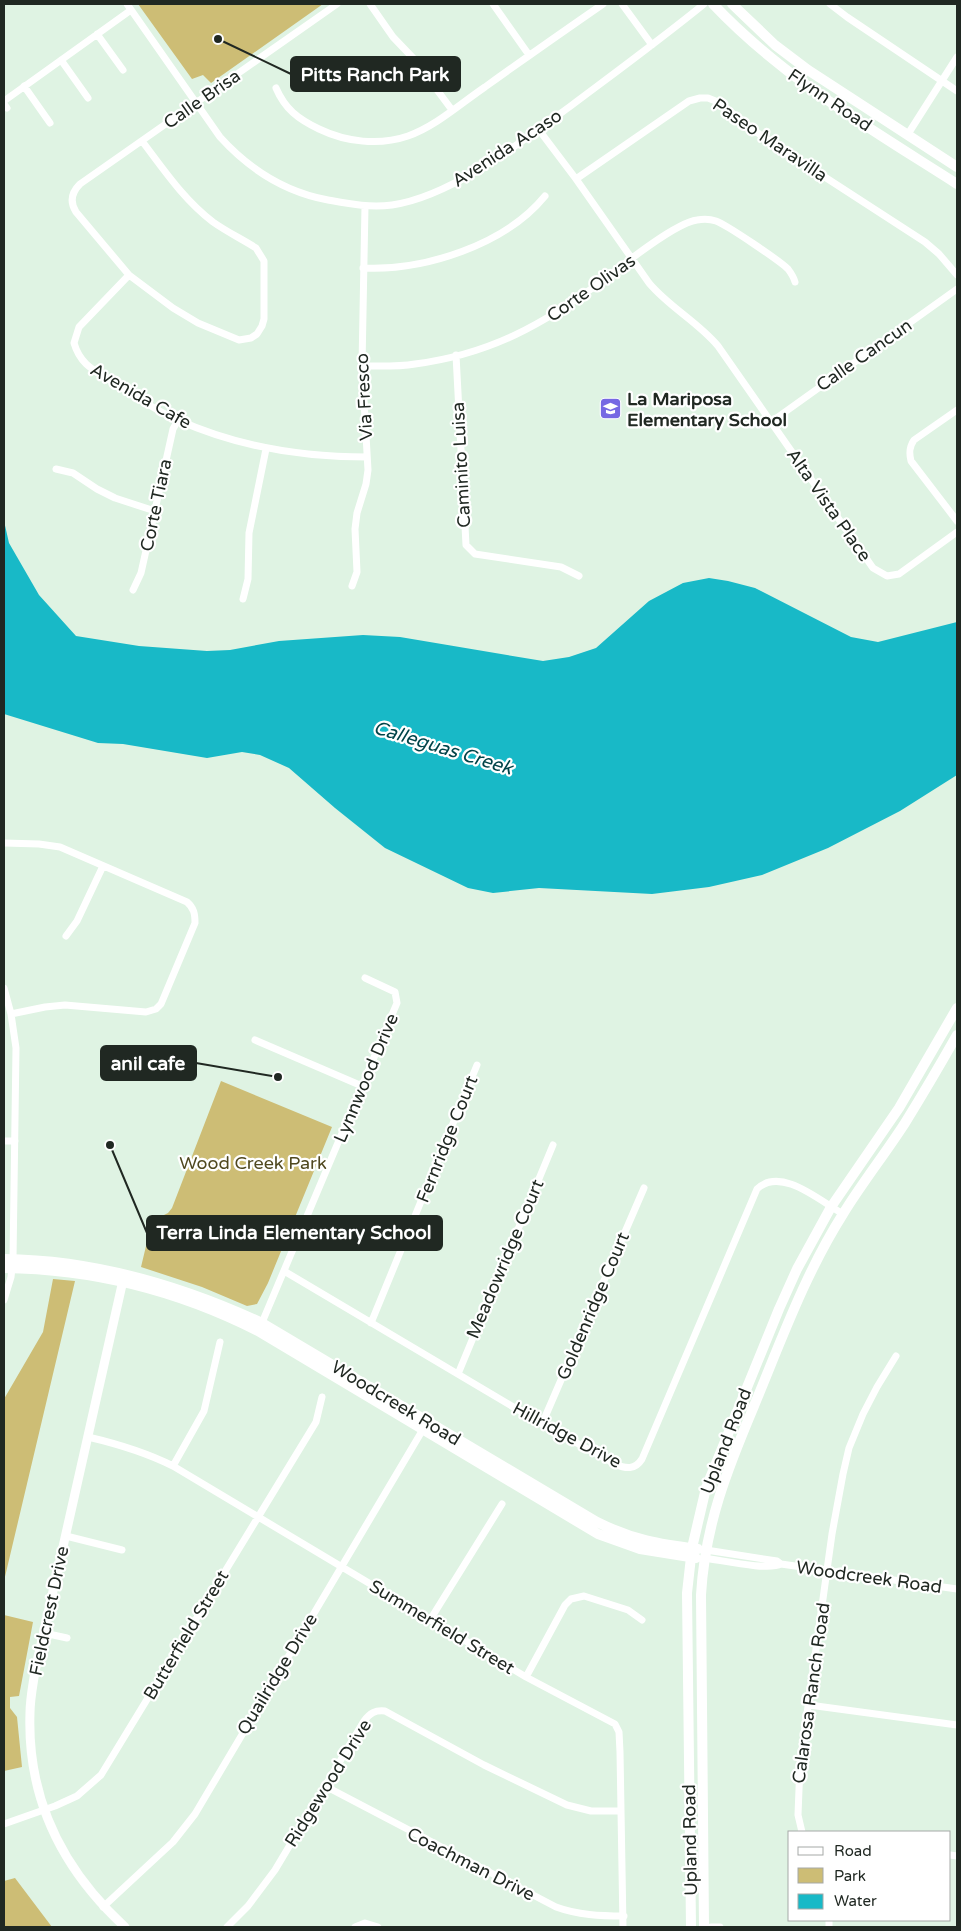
<svg xmlns="http://www.w3.org/2000/svg" width="961" height="1931" font-family="'Varela Round',sans-serif">
	<style>
		.green { fill: #cdbd75 }
		.water { fill: #18b9c7 }
		.lines { fill: none; stroke-linecap: round; stroke-linejoin: round }
		.minor { stroke: #fff; stroke-width: 7 }
		.tertiary { stroke: #fff; stroke-width: 9 }
		.secondary { stroke: #fff; stroke-width: 10 }
		.labels { text-anchor: middle; dominant-baseline: central; stroke-width: 4.5; stroke-linejoin: round; paint-order: stroke }
		.street-label { font-size: 18px; fill: #202822; stroke: #fff }
		.poi-label { font-size: 18px; font-weight: bold; fill: #202822; stroke: #fff; text-anchor: start }
		.park-label { font-size: 18px; fill: #50481f; stroke: #fff }
		.water-label { font-size: 19px; font-style: italic; fill: #004449; stroke: #fff }
		.leader { fill: none; stroke: #202822; stroke-width: 2 }
		.callout-dot { fill: #202822; stroke: #fff; stroke-width: 2 }
		.callout { fill: #202822; stroke: #202822; stroke-width: 2 }
		.callout-label { font-size: 19px; text-anchor: middle; font-weight: bold; fill: #fff }
	</style>
	<rect width="100%" height="100%" fill="#dff3e3"/>
	<path class="green" d="M 138,4 L 323,4 L 211,83 L 203,75 L 192,79 Z
		M 221,1081 L 332,1127 L 268,1283 L 257,1304 L 247,1306 L 202,1287 L 141,1267 L 152,1221 L 168,1213 L 172,1208 Z
		M 53,1279 L 75,1281 L 4,1581 L 4,1399 L 43,1332 Z
		M 4,1615 L 33,1622 L 19,1696 L 10,1697 L 10,1708 L 17,1717 L 22,1767 L 4,1771 Z
		M 15,1878 L 52,1927 L 4,1927 L 4,1881 Z"/>
	<path class="water" d="M 4,521 L 9,543 L 39,595 L 76,636 L 139,646 L 207,651 L 230,650 L 279,641 L 363,635 L 400,637 L 543,661 L 569,657 L 596,648 L 649,601 L 683,583 L 709,578 L 728,581 L 755,588 L 851,637 L 878,642 L 957,622 L 957,775 L 900,811 L 828,848 L 762,875 L 709,887 L 652,894 L 539,888 L 493,893 L 468,888 L 385,848 L 335,808 L 289,768 L 260,755 L 242,752 L 207,758 L 123,744 L 98,743 L 4,714 Z"/>
	<g class="lines">
		<path class="minor" d="M 127,4 L 220,137 C 249,169 285,192 328,200 C 350,204 370,208 392,205 C 451,197 524,140 572,105 C 616,72 661,39 704,4
			M 370,4 L 393,37 L 414,59 L 452,110
			M 493,4 L 529,55
			M 622,4 L 652,45
			M 830,4 L 847,17 L 957,91
			M 97,34 L 123,70
			M 61,60 L 88,98
			M 24,86 L 50,123
			M 276,88 C 285,109 298,119 319,129 C 346,142 379,146 408,136 C 436,126 460,104 485,87 C 524,59 564,31 603,4
			M 4,101 L 131,10
			M 4,104 L 7,108
			M 539,130 L 576,179 L 649,283 C 669,307 698,322 718,346 L 873,568 L 887,576 L 899,574 L 957,532
			M 908,134 L 957,57
			M 142,141 C 164,170 184,200 213,222 C 227,232 242,239 256,248 L 264,261 L 264,319 L 262,326 L 257,334 L 251,338 L 239,340 L 198,323 L 173,308 L 129,275 L 76,212 C 69,201 72,192 80,184 L 337,4
			M 576,179 L 689,101 L 700,98 L 708,98 L 718,102 L 763,137 L 925,242 L 939,254 L 957,275
			M 363,268 C 424,271 505,245 545,196
			M 129,275 L 79,327 L 74,343 C 81,367 97,371 116,384 C 136,397 156,411 178,420 C 238,447 302,457 367,457
			M 456,355 L 466,545 L 475,554 L 561,567 L 579,576
			M 362,366 C 379,366 397,367 415,364 C 491,354 544,324 605,279 C 624,264 675,223 697,220 C 703,219 710,219 716,221 C 727,225 780,261 788,269 C 791,273 794,278 795,282
			M 957,410 L 914,440 C 909,447 909,453 911,461 L 957,521
			M 771,422 L 957,289
			M 56,469 L 73,473 L 97,489 L 115,498 L 155,511
			M 352,586 L 357,572 L 355,529 L 357,513 L 366,484 L 368,470 L 362,366 L 365,206
			M 133,590 L 141,573 L 173,429 L 178,420
			M 243,599 L 248,579 L 249,533 L 266,449
			M 4,843 L 39,844 L 60,847 L 187,902 C 194,908 195,914 195,923 L 161,1004 L 156,1009 L 146,1012 L 65,1005 L 45,1007 L 11,1014
			M 66,936 L 77,921 L 103,866
			M 4,988 L 11,1014 L 16,1048 L 13,1259 L 11,1277 L 4,1300
			M 255,1040 L 362,1086
			M 4,1141 L 15,1141
			M 284,1271 L 542,1424 L 615,1464 C 626,1469 635,1470 642,1459 L 757,1189 C 781,1166 820,1201 843,1214
			M 371,1323 L 477,1065
			M 261,1325 L 397,1003 L 395,992 L 365,978
			M 458,1374 L 553,1145
			M 542,1424 L 644,1188
			M 88,1437 C 118,1444 145,1452 173,1466 L 526,1677 L 615,1724 L 619,1732 L 620,1752 L 623,1927
			M 173,1466 L 204,1411 L 220,1342
			M 66,1536 L 122,1550
			M 706,1550 L 777,1561 L 781,1564 L 957,1589
			M 704,1558 C 721,1560 768,1571 781,1564
			M 430,1620 L 502,1504
			M 44,1633 L 67,1638
			M 526,1677 L 565,1605 L 571,1599 L 584,1596 L 628,1610 L 642,1620
			M 809,1705 L 957,1725
			M 325,1786 L 556,1907 C 578,1915 600,1916 624,1916
			M 4,1824 L 55,1806 L 77,1796 L 101,1775 L 316,1422 L 322,1397
			M 802,1832 L 798,1815 L 800,1764 L 832,1534 L 843,1474 L 849,1448 L 863,1414 L 877,1387 L 896,1356
			M 950,1855 L 957,1856
			M 103,1907 L 173,1842 L 195,1814 L 425,1426
			M 227,1927 L 248,1906 L 275,1870 L 364,1721 C 370,1713 375,1710 385,1711 L 484,1765 L 567,1805 L 591,1811 L 621,1811
			M 355,1927 L 365,1923 L 378,1927
			M 711,1927 L 720,1927
			M 829,1927 L 829,1920"/>
		<path class="tertiary" d="M 124,1276 L 35,1671 C 33,1685 30,1699 30,1713 C 27,1799 63,1870 125,1927"/>
		<path class="secondary" d="M 713,4 C 784,79 871,129 957,184
			M 732,4 L 775,45 L 808,70 L 957,167
			M 4,1259 C 94,1260 180,1285 262,1323 L 597,1522 C 633,1540 659,1544 698,1549
			M 4,1268 C 92,1269 179,1291 258,1331 L 598,1534 L 640,1549 L 696,1558
			M 691,1927 L 687,1593 L 692,1548 L 706,1488 L 779,1309 L 797,1269 L 831,1207 L 899,1108 L 957,1008
			M 704,1927 L 701,1595 C 705,1525 727,1470 754,1406 C 781,1341 805,1274 843,1214 C 862,1183 885,1154 905,1123 C 923,1094 940,1065 957,1035"/>
	</g>
	<defs>
		<symbol id="school-square" viewBox="-11 -11 22 22"><rect x="-9" y="-9" width="18" height="18" rx="4" fill="#7668e3" stroke="#fff"/><path d="M0-5L7-2L0 1L-7-2ZM-4 1L0 2.5L4 1V4Q0 6-4 4Z" fill="#fff"/></symbol>
	</defs>
	<g fill-rule="evenodd">
		<use href="#school-square" x="598" y="396" width="25" height="25"/>
	</g>
	<g class="labels">
		<g class="street-label">
			<text transform="translate(202 99) rotate(-35)">Calle Brisa</text>
			<text transform="translate(830 100) rotate(34)">Flynn Road</text>
			<text transform="translate(770 140) rotate(34)">Paseo Maravilla</text>
			<text transform="translate(507 148) rotate(-33)">Avenida Acaso</text>
			<text transform="translate(591 288) rotate(-35)">Corte Olivas</text>
			<text transform="translate(864 355) rotate(-35)">Calle Cancun</text>
			<text transform="translate(141 396) rotate(30)">Avenida Cafe</text>
			<text transform="translate(364 397) rotate(-93)">Via Fresco</text>
			<text transform="translate(461 465) rotate(-93)">Caminito Luisa</text>
			<text transform="translate(156 505) rotate(-78)">Corte Tiara</text>
			<text transform="translate(829 505) rotate(55)">Alta Vista Place</text>
			<text transform="translate(366 1078) rotate(-67)">Lynnwood Drive</text>
			<text transform="translate(447 1139) rotate(-68)">Fernridge Court</text>
			<text transform="translate(505 1259) rotate(-67)">Meadowridge Court</text>
			<text transform="translate(593 1306) rotate(-67)">Goldenridge Court</text>
			<text transform="translate(396 1403) rotate(31)">Woodcreek Road</text>
			<text transform="translate(567 1435) rotate(28)">Hillridge Drive</text>
			<text transform="translate(726 1441) rotate(-69)">Upland Road</text>
			<text transform="translate(869 1577) rotate(8)">Woodcreek Road</text>
			<text transform="translate(49 1611) rotate(-78)">Fieldcrest Drive</text>
			<text transform="translate(442 1627) rotate(31)">Summerfield Street</text>
			<text transform="translate(186 1635) rotate(-59)">Butterfield Street</text>
			<text transform="translate(277 1674) rotate(-59)">Quailridge Drive</text>
			<text transform="translate(811 1693) rotate(-82)">Calarosa Ranch Road</text>
			<text transform="translate(328 1783) rotate(-58)">Ridgewood Drive</text>
			<text transform="translate(690 1840) rotate(-91)">Upland Road</text>
			<text transform="translate(471 1864) rotate(27)">Coachman Drive</text>
		</g>
		<g class="poi-label">
			<text x="627" y="399">La Mariposa<tspan x="627" dy="21">Elementary School</tspan></text>
		</g>
		<g class="park-label">
			<text x="253" y="1163">Wood Creek Park</text>
		</g>
		<g class="water-label">
			<text transform="translate(443 748) rotate(17)">Calleguas Creek</text>
		</g>
	</g>
	<path class="leader" d="M218 39L291 74M278 1077L196 1063M110 1145L147 1233"/>
	<g class="callout-dot">
		<circle cx="218" cy="39" r="5"/>
		<circle cx="278" cy="1077" r="5"/>
		<circle cx="110" cy="1145" r="5"/>
	</g>
	<g class="callout">
		<rect x="291" y="57" width="169" height="34" rx="5"/>
		<rect x="101" y="1046" width="95" height="34" rx="5"/>
		<rect x="147" y="1216" width="295" height="34" rx="5"/>
	</g>
	<g class="callout-label">
		<text x="375" y="81">Pitts Ranch Park</text>
		<text x="148" y="1070">anil cafe</text>
		<text x="294" y="1239">Terra Linda Elementary School</text>
	</g>
	<rect width="961" height="1931" fill="none" stroke="#202822" stroke-width="10"/>
	<rect x="788" y="1831" width="162" height="90" fill="#ffffff" stroke="#a6a9a7"/>
	<rect x="798" y="1847" width="25" height="8" fill="#ffffff" stroke="#a6a9a7"/>
	<text x="834" y="1856" font-size="15" fill="#202822">Road</text>
	<rect x="798" y="1868" width="25" height="15" fill="#cdbd75" stroke="#a6a9a7"/>
	<text x="834" y="1881" font-size="15" fill="#202822">Park</text>
	<rect x="798" y="1894" width="25" height="15" fill="#18b9c7" stroke="#a6a9a7"/>
	<text x="834" y="1906" font-size="15" fill="#202822">Water</text>
</svg>
